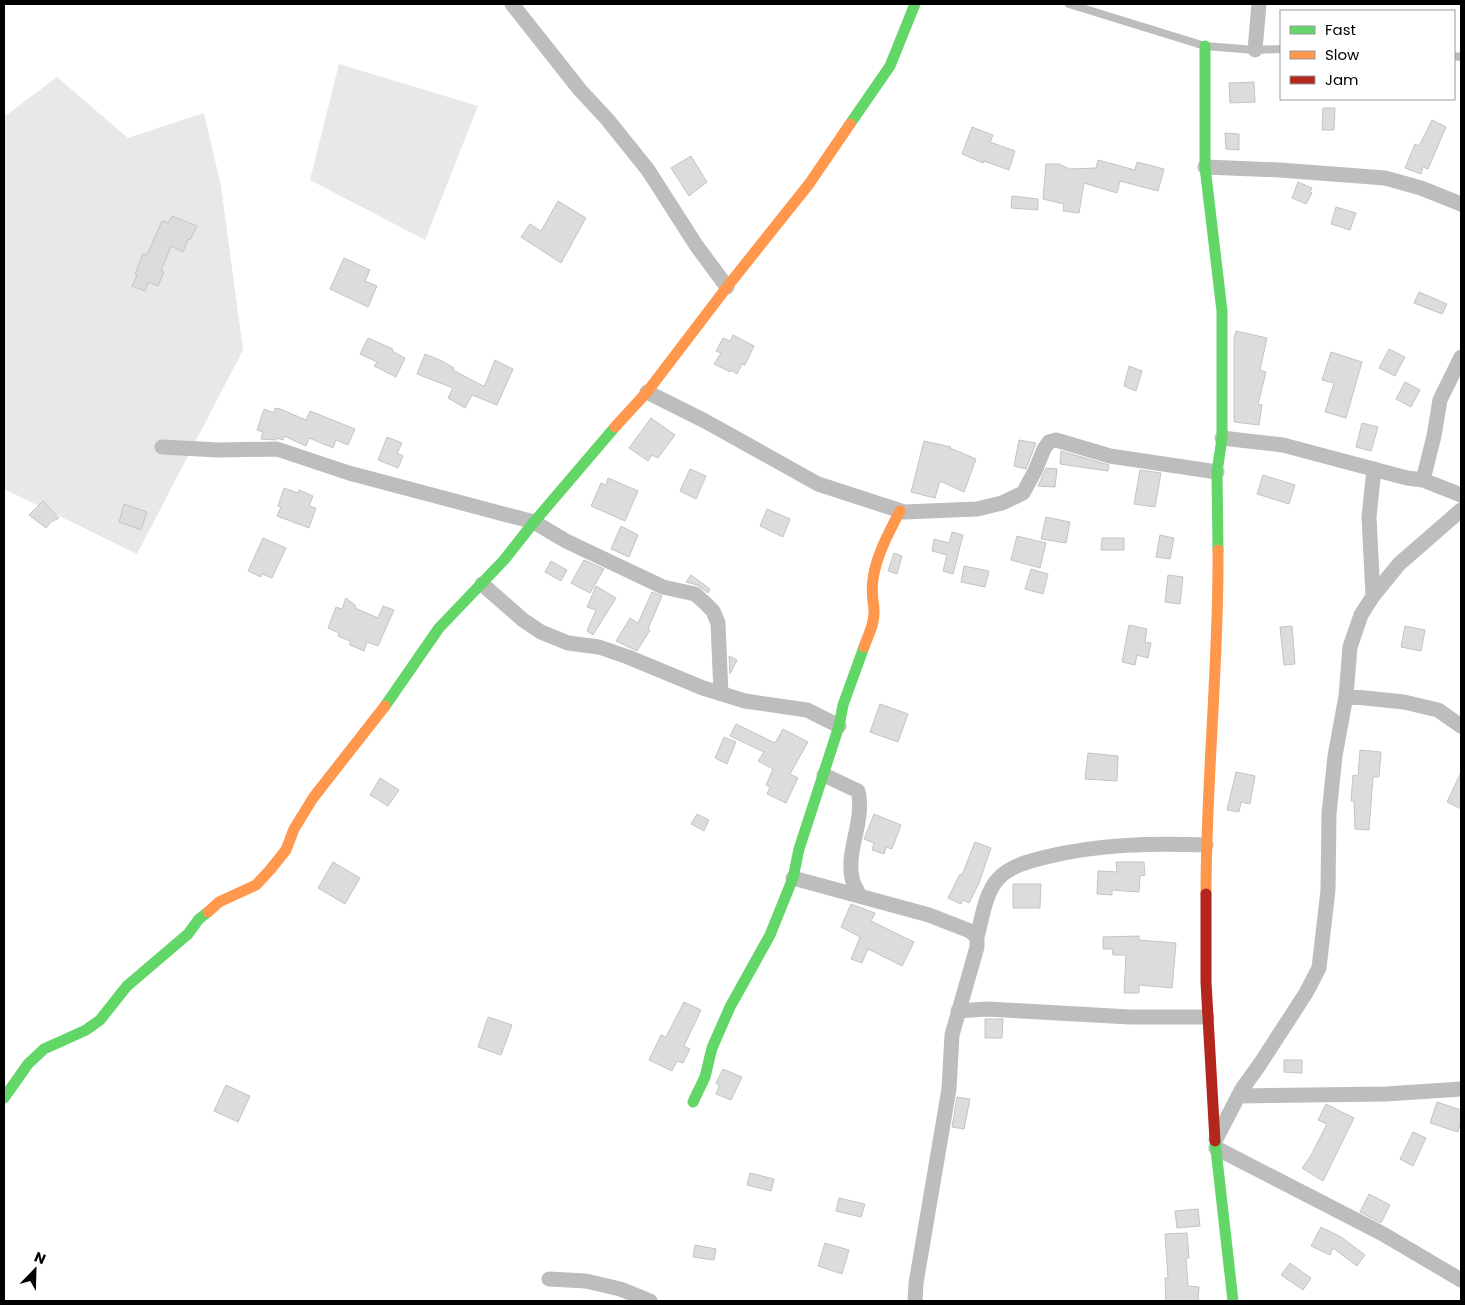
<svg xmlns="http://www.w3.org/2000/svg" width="1465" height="1305" font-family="Poppins,sans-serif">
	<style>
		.green { fill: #e8e8e8 }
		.building { fill: #dcdcdc; stroke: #c4c4c4 }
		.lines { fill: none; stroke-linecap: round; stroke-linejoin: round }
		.lane { stroke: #bdbdbd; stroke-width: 8 }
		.street { stroke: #bdbdbd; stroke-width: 15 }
		.fast { stroke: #63d668; stroke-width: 11 }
		.slow { stroke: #ff974d; stroke-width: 11 }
		.jam { stroke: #b3261e; stroke-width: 11 }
	</style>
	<rect width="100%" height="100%" fill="#fff"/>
	<path class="green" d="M 339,64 L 478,106 L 425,240 L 310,180 Z
		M 57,77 L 128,138 L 204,113 L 221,186 L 243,350 L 137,554 L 4,489 L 4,117 Z"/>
	<path class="building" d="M 1254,82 L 1255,102 L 1230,103 L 1229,83 Z
		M 1323,108 L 1335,108 L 1334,130 L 1322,130 Z
		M 1432,120 L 1446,127 L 1428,169 L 1423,167 L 1421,174 L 1405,168 L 1415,144 L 1419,146 Z
		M 972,127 L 993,135 L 990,142 L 1015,151 L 1009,170 L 984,161 L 983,163 L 962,154 Z
		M 1225,133 L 1239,134 L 1239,150 L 1226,149 Z
		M 691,156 L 707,182 L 689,196 L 671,168 Z
		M 1098,160 L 1135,170 L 1137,162 L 1164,169 L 1158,191 L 1120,181 L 1117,193 L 1084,183 L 1079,213 L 1063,211 L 1064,204 L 1043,199 L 1046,164 L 1059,164 L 1070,169 L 1096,168 Z
		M 1298,182 L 1312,188 L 1310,192 L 1312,193 L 1306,204 L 1292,198 Z
		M 1012,196 L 1038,199 L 1038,210 L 1011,208 Z
		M 558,201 L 586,218 L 561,263 L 521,237 L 530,224 L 541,231 Z
		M 1336,207 L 1356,213 L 1350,230 L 1331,224 Z
		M 172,216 L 197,226 L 190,240 L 188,239 L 183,252 L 171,246 L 161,271 L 164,272 L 158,286 L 149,282 L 145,291 L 132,286 L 137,275 L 135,274 L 143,254 L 147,255 L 162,221 L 168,223 Z
		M 344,258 L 370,270 L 365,281 L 377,286 L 368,307 L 330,289 Z
		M 1419,292 L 1447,304 L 1442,314 L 1414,303 Z
		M 1236,331 L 1267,338 L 1260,370 L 1266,372 L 1258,404 L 1262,405 L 1259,425 L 1234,422 L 1234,338 Z
		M 733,335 L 754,346 L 745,365 L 742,364 L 737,374 L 731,370 L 730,372 L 714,364 L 721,353 L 716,351 L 723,338 L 730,341 Z
		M 368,338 L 393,349 L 392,351 L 405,358 L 396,377 L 374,366 L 377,362 L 360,354 Z
		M 1389,349 L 1405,357 L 1395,376 L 1379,368 Z
		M 1331,352 L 1362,362 L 1346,418 L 1325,412 L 1334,383 L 1322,380 Z
		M 425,354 L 442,361 L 454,368 L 453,370 L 483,386 L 485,385 L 495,360 L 513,369 L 497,405 L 472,395 L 465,408 L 448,398 L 453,388 L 417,374 Z
		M 1129,366 L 1142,371 L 1136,391 L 1124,386 Z
		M 1405,382 L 1420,390 L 1411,407 L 1396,399 Z
		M 275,408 L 278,409 L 278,408 L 306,420 L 310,411 L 355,429 L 348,445 L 336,440 L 333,448 L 309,438 L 306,446 L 284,436 L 283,440 L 276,438 L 276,440 L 261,439 L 263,432 L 257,430 L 264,409 L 274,413 Z
		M 651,418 L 675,435 L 658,458 L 652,455 L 648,461 L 629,448 Z
		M 1362,423 L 1378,427 L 1371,451 L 1356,447 Z
		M 387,437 L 402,443 L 397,453 L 403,456 L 398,468 L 378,460 Z
		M 1019,440 L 1036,443 L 1026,469 L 1014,466 Z
		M 924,441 L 951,447 L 950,448 L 976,459 L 964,492 L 940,481 L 935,498 L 911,492 Z
		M 1061,451 L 1109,465 L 1108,471 L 1060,464 Z
		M 1046,468 L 1057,469 L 1055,487 L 1038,486 Z
		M 690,469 L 706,476 L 696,499 L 680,491 Z
		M 1140,470 L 1161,473 L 1155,507 L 1134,504 Z
		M 1263,475 L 1295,485 L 1289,504 L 1257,494 Z
		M 608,478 L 638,491 L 625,521 L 591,506 L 601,483 L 606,485 Z
		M 284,488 L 298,493 L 299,490 L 313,496 L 309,506 L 316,508 L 309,528 L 277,516 L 281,507 L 278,506 Z
		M 43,501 L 59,518 L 51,522 L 46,528 L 29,515 Z
		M 124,504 L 147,512 L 141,530 L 119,522 Z
		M 767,509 L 790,519 L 783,537 L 760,526 Z
		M 1046,517 L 1070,522 L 1066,543 L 1041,539 Z
		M 621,526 L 638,535 L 629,557 L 611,549 Z
		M 952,532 L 963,535 L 953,574 L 943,571 L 947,555 L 932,551 L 934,539 L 949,543 Z
		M 1160,535 L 1174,538 L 1170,559 L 1156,557 Z
		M 1017,536 L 1046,543 L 1040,568 L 1011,560 Z
		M 263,538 L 286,548 L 272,578 L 262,574 L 261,577 L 248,571 Z
		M 1102,538 L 1124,538 L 1124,550 L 1101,550 Z
		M 894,553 L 902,556 L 897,574 L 888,571 Z
		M 584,560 L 604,569 L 590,593 L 571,583 Z
		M 551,561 L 567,570 L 561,581 L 545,572 Z
		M 964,566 L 989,571 L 985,587 L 961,582 Z
		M 1031,569 L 1048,574 L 1043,594 L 1025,589 Z
		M 691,575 L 710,589 L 708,593 L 697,585 L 686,582 Z
		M 1168,575 L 1183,577 L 1180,604 L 1165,602 Z
		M 596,586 L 616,598 L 593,635 L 587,631 L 596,610 L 587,607 Z
		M 652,592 L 662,596 L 648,629 L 650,630 L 637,651 L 616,641 L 630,618 L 638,623 Z
		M 346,598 L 356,606 L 355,608 L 378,618 L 383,606 L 394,610 L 378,646 L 367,642 L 364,651 L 350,645 L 350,641 L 338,636 L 339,633 L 328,628 L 336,607 L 342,609 Z
		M 1129,625 L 1147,629 L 1145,642 L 1151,643 L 1148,658 L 1137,655 L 1135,665 L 1122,662 Z
		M 1292,626 L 1295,664 L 1284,665 L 1280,627 Z
		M 1405,626 L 1425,630 L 1421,651 L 1401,647 Z
		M 729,656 L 737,660 L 730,674 Z
		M 880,704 L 908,714 L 898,742 L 870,732 Z
		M 736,724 L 775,743 L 783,729 L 808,742 L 790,774 L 798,778 L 786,803 L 767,794 L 770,787 L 766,785 L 773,769 L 758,761 L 764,752 L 730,736 Z
		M 724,737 L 736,742 L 727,764 L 715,758 Z
		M 1360,750 L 1381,752 L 1379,777 L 1373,777 L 1369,830 L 1355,829 L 1354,801 L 1351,801 L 1353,775 L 1358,776 Z
		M 1088,753 L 1118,756 L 1117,781 L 1085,779 Z
		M 1236,772 L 1255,776 L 1250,804 L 1241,802 L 1239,812 L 1227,810 Z
		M 1461,772 L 1461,809 L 1447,802 Z
		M 380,778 L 399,790 L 388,806 L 370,795 Z
		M 697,814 L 709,820 L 704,831 L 691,824 Z
		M 874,814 L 901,825 L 892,849 L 886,847 L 884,854 L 872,850 L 874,843 L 864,839 Z
		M 975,842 L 991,848 L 979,883 L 969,903 L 963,900 L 961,904 L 948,898 L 960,874 L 962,875 Z
		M 333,862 L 360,878 L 345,904 L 318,888 Z
		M 1116,862 L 1144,862 L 1145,875 L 1140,876 L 1139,892 L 1112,890 L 1112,895 L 1097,894 L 1098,871 L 1117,872 Z
		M 1013,884 L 1041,884 L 1040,908 L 1013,908 Z
		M 851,904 L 875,913 L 871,921 L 914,942 L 902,966 L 868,949 L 862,963 L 851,959 L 860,937 L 841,927 Z
		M 1139,936 L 1139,940 L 1176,943 L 1172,988 L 1139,985 L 1139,993 L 1124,993 L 1126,955 L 1113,955 L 1112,949 L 1103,949 L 1103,937 Z
		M 684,1002 L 701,1010 L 684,1046 L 690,1049 L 683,1063 L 677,1061 L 672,1071 L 649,1060 L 661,1035 L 666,1037 Z
		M 488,1017 L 512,1025 L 501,1055 L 478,1047 Z
		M 985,1019 L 1003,1019 L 1002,1038 L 985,1038 Z
		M 1284,1060 L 1302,1060 L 1302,1073 L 1284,1072 Z
		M 723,1069 L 742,1077 L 731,1100 L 716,1094 L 719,1086 L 716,1083 Z
		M 226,1085 L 250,1096 L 238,1122 L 214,1111 Z
		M 957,1097 L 970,1099 L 964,1129 L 952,1127 Z
		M 1437,1102 L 1461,1110 L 1461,1121 L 1458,1132 L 1430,1123 Z
		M 1326,1104 L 1354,1118 L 1323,1181 L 1302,1168 L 1310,1157 L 1327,1124 L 1318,1120 Z
		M 1413,1132 L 1426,1138 L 1413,1166 L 1400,1159 Z
		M 750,1173 L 774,1179 L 771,1191 L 747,1185 Z
		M 1369,1194 L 1390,1205 L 1381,1223 L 1360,1212 Z
		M 839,1198 L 865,1204 L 861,1217 L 836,1211 Z
		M 1198,1209 L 1200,1226 L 1177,1228 L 1175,1211 Z
		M 1321,1227 L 1341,1237 L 1365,1255 L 1357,1266 L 1333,1248 L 1330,1255 L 1311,1246 Z
		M 1187,1233 L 1189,1258 L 1186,1258 L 1188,1286 L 1199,1287 L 1198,1301 L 1166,1301 L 1165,1278 L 1168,1278 L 1165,1234 Z
		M 825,1243 L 849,1250 L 842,1274 L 818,1266 Z
		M 695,1245 L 716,1249 L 714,1260 L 693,1257 Z
		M 1290,1263 L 1311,1278 L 1303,1290 L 1281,1275 Z"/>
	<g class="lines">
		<path class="lane" d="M 1069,4 L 1205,46 L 1255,50 L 1281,49
			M 1454,56 L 1461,57"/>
		<path class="street" d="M 512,4 L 580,90 L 607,119 L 648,170 L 696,245 L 727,287
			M 1255,50 L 1259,4
			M 1205,167 L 1280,170 L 1385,178 L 1421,188 L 1461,204
			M 647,392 L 705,421 L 818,484 L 904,512 L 977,509 L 1002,503 L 1023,493 L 1035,471 L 1044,449 L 1049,442 L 1056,440 L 1110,456 L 1217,472
			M 1222,438 L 1283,445 L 1407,478 L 1423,480 L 1461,495
			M 162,447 L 218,450 L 277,449 L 349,473 L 534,522 L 566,541 L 663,587 L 695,594 L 704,602 L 713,611 L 718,623 L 721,694
			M 1423,480 L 1434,436 L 1440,400 L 1461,357
			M 482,584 L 523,620 L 541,632 L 568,643 L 599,647 L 628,657 L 703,688 L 745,701 L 807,710 L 839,726
			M 1373,596 L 1369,517 L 1374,469
			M 1346,696 L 1404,702 L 1438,710 L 1461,726
			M 824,775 L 858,791 C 865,822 846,849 852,878 C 853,884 857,890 860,896
			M 793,878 L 929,915 L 970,931 L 977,937 L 977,947 L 952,1035 L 949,1089 L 916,1283 L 915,1301
			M 977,937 C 982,919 985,893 998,879 C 1009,866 1030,861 1046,857 C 1099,844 1152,843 1206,845
			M 958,1011 L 987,1009 L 1130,1017 L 1207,1017
			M 1238,1096 L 1386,1094 L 1461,1089
			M 1216,1139 L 1242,1089 L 1260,1064 L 1306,993 L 1319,968 L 1328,890 L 1329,814 L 1335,756 L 1346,696 L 1350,647 L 1361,615 L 1373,596 L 1399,564 L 1461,510
			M 1216,1148 L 1383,1234 L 1461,1280
			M 549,1279 L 586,1281 L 620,1289 L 650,1301"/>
		<path class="fast" d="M 1205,46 L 1205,167 L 1222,311 L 1222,438 L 1217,472 L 1218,550
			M 850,124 L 890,66 L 915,4
			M 385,706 L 439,628 L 504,560 L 534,522 L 615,427
			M 4,1098 L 28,1064 L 44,1049 L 86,1030 L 100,1020 L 127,986 L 188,934 L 199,919 L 208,912
			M 693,1102 L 705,1077 L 712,1048 L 730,1007 L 770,935 L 793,878 L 799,849 L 839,726 L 843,705 L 864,647
			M 1215,1141 L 1233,1301"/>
		<path class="slow" d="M 615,427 L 647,392 L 727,287 L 809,184 L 850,124
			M 864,647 C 868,636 875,623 874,610 C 873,598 871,593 873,579 C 876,556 889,532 900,511
			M 1206,894 C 1206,779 1219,665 1218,550
			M 208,912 L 219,902 L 256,885 L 270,870 L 286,850 L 294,829 L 313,798 L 385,706"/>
		<path class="jam" d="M 1206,894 L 1206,982 L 1215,1141"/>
	</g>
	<rect width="1465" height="1305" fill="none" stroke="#000000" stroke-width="10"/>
	<rect x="1280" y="10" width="175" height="90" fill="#ffffff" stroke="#999999"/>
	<rect x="1290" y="26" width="25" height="8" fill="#63d668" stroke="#999999"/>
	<text x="1325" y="35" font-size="15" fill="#000000">Fast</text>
	<rect x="1290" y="51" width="25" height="8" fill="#ff974d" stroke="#999999"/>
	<text x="1325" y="60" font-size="15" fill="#000000">Slow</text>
	<rect x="1290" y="76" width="25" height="8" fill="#b3261e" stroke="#999999"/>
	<text x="1325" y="85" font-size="15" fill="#000000">Jam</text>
	<g transform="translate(35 1270) rotate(23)" stroke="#ffffff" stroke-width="4" paint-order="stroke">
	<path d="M0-4L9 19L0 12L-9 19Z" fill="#000000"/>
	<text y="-8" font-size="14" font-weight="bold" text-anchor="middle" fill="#000000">N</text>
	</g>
</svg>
